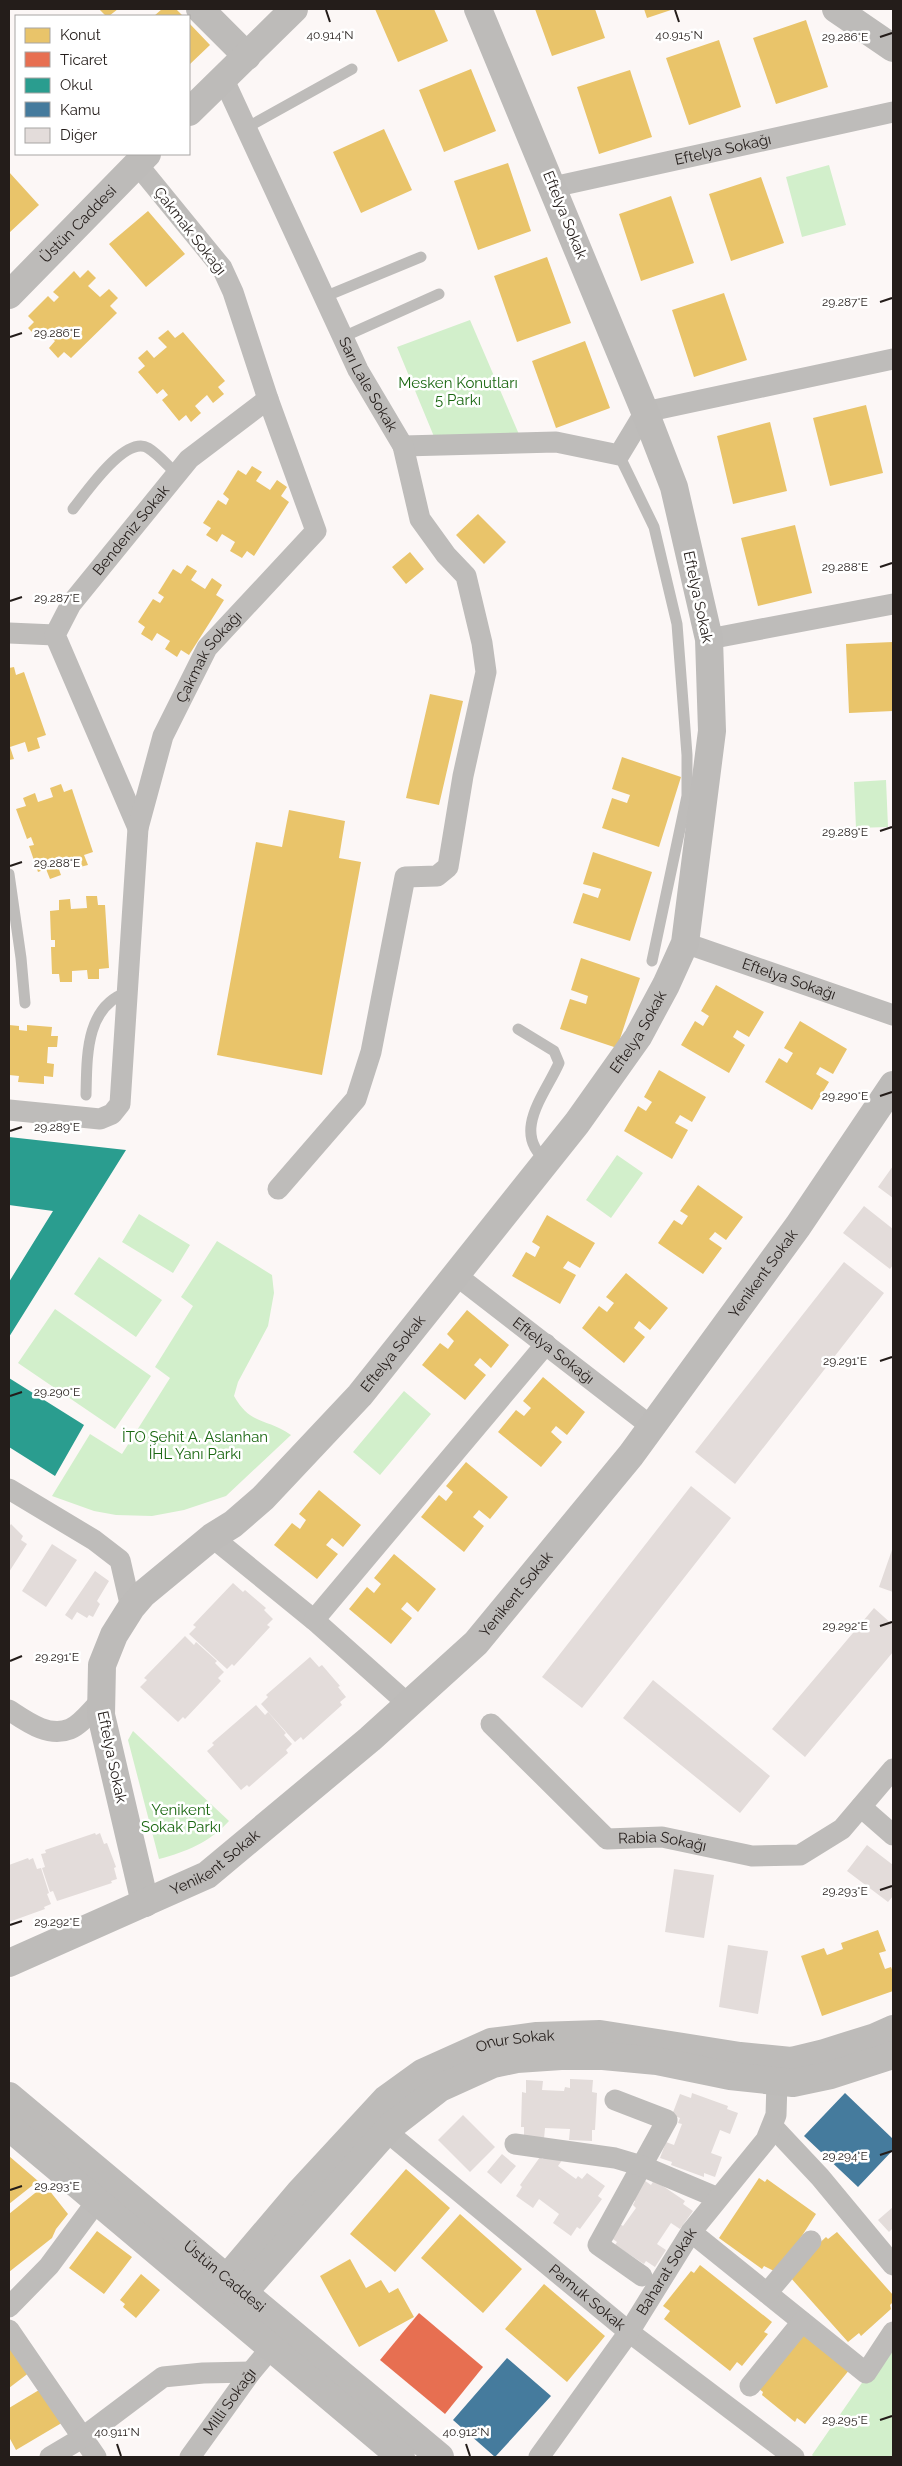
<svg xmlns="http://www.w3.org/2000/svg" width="902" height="2466" font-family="Raleway,sans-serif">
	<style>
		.green { fill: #d2efcb }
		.homes { fill: #e9c46a }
		.shops { fill: #e76f51 }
		.schools { fill: #2a9d8f }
		.public { fill: #457b9d }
		.building { fill: #e3dcda }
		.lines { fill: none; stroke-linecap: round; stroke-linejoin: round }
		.lane { stroke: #bebcba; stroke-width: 11 }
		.street { stroke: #bebcba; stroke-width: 21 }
		.secondary { stroke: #bdbbb9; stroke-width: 28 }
		.ticks { fill: none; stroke: #241d1a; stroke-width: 2 }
		.labels { text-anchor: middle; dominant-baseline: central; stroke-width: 5; stroke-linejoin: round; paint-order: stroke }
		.street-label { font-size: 15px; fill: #241d1a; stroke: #fff }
		.park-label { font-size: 15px; fill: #1a6711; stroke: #fff }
		.ticks-label { font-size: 12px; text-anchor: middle; fill: #241d1a; stroke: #fff; stroke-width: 5; stroke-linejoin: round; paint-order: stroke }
	</style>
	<rect width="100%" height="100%" fill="#fcf7f6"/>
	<path class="green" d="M 829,165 L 846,225 L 802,237 L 786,177 Z
		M 470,320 L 521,439 L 435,439 L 397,347 Z
		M 886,780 L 888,827 L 856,828 L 854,782 Z
		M 617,1155 L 643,1173 L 611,1218 L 586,1200 Z
		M 139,1214 L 190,1245 L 173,1273 L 122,1242 Z
		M 217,1241 L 272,1275 L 274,1293 L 268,1326 L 238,1382 L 234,1396 C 251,1426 267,1418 291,1435 L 226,1496 L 184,1510 L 152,1516 L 116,1515 L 94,1511 L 52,1496 L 90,1434 L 122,1454 L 170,1378 L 155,1367 L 193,1306 L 181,1297 Z
		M 99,1257 L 162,1300 L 136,1337 L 74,1294 Z
		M 55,1309 L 151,1376 L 115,1429 L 18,1363 Z
		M 404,1391 L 431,1414 L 380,1475 L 353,1452 Z
		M 133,1731 L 229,1821 C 210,1842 186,1852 159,1859 L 128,1740 Z
		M 893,2338 L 893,2457 L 814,2457 L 812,2455 Z"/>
	<path class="homes" d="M 99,9 L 118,9 L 109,16 L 106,16 Z
		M 162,9 L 176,9 L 183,16 L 154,16 Z
		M 375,9 L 434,9 L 448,41 L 398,62 Z
		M 535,9 L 595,9 L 605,38 L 552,56 Z
		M 644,9 L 674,9 L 647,18 Z
		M 806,20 L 828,87 L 776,104 L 753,38 Z
		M 189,23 L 210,45 L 189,65 Z
		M 719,40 L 741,107 L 689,125 L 666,58 Z
		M 471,69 L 496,131 L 444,152 L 419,90 Z
		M 630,70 L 652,137 L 599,154 L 577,87 Z
		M 384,129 L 412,190 L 361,213 L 333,152 Z
		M 508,163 L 531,231 L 478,250 L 454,181 Z
		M 9,172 L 39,205 L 9,233 Z
		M 761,177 L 784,243 L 731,261 L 709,194 Z
		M 671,196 L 694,263 L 641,281 L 619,214 Z
		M 148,211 L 185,254 L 146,287 L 109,244 Z
		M 547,257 L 571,323 L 517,342 L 494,276 Z
		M 88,270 L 96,278 L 88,286 L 100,297 L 109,289 L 118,298 L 110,306 L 117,313 L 71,358 L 64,352 L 58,358 L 49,348 L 55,341 L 44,330 L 37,337 L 28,328 L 34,322 L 28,316 L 48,296 L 54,302 L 59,297 L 53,292 L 74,271 L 80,278 Z
		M 724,293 L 747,360 L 694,377 L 672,310 Z
		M 168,330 L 175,338 L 183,332 L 225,381 L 218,387 L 224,394 L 213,403 L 207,395 L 195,406 L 201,413 L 191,422 L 186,415 L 179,421 L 162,400 L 168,395 L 163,389 L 157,394 L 138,372 L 145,366 L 138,358 L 147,350 L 154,358 L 167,347 L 158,338 Z
		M 585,341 L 610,408 L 556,428 L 532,361 Z
		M 866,405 L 883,473 L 830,486 L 813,418 Z
		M 770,422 L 787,491 L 733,504 L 717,436 Z
		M 252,466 L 262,472 L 256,481 L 270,490 L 277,480 L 287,487 L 281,496 L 289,502 L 254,556 L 247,551 L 242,558 L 230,551 L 235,542 L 222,534 L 217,542 L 206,535 L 211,528 L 203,523 L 218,500 L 226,505 L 229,499 L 223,494 L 238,470 L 246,475 Z
		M 478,514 L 506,542 L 484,564 L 456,535 Z
		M 795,525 L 812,593 L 758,606 L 741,538 Z
		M 410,552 L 424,569 L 406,584 L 392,567 Z
		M 187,565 L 197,571 L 191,580 L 205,589 L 212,578 L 222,585 L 216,595 L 224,600 L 189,655 L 181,650 L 177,657 L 165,649 L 170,641 L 157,633 L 152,641 L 141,634 L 145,627 L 138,622 L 153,599 L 160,603 L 164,597 L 158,593 L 173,569 L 181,574 Z
		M 893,642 L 893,711 L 849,713 L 846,644 Z
		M 14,667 L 16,675 L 24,672 L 46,735 L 37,738 L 40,748 L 28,752 L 25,742 L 10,747 L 14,759 L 9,760 L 9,668 Z
		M 430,694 L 463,701 L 439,805 L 406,798 Z
		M 622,757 L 681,777 L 659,847 L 602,828 L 612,798 L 627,803 L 630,795 L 612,789 Z
		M 61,784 L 64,792 L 72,789 L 93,852 L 84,855 L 88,865 L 76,868 L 72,859 L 57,864 L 61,875 L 50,879 L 46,869 L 38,872 L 29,846 L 34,845 L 31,837 L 27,839 L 16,809 L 26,806 L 23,798 L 35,793 L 38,802 L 53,797 L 50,788 Z
		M 289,810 L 345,821 L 339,858 L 361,862 L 322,1075 L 217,1055 L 256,842 L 282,847 Z
		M 593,852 L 652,872 L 630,941 L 573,923 L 583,893 L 598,898 L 601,889 L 583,884 Z
		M 86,896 L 97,896 L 98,905 L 105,905 L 109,968 L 99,969 L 99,979 L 88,979 L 87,970 L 72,971 L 72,982 L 60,982 L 59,974 L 52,974 L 51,947 L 55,947 L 55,940 L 51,940 L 50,911 L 59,910 L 59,900 L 70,899 L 71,909 L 87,908 Z
		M 581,958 L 640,978 L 617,1048 L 560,1029 L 570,999 L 586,1004 L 588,996 L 571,990 Z
		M 716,985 L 764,1012 L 749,1037 L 737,1030 L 733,1037 L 745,1045 L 729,1073 L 681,1045 L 695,1021 L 703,1026 L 709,1016 L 701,1011 Z
		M 800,1021 L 847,1049 L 833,1074 L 820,1067 L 816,1074 L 829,1082 L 812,1110 L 765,1082 L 779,1058 L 787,1063 L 793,1053 L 784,1048 Z
		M 9,1025 L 19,1026 L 19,1030 L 27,1031 L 27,1025 L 52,1027 L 51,1036 L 58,1036 L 57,1047 L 48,1047 L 47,1063 L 54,1064 L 53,1077 L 44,1076 L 44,1084 L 18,1082 L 19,1076 L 9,1075 Z
		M 659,1070 L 706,1097 L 692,1122 L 680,1115 L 675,1123 L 688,1130 L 672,1159 L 624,1131 L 638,1106 L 646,1111 L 652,1102 L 644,1097 Z
		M 698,1185 L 743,1217 L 726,1240 L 715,1232 L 709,1239 L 722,1248 L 703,1274 L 658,1243 L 674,1220 L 682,1225 L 688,1216 L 680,1211 Z
		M 547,1215 L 595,1243 L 580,1268 L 568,1261 L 563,1268 L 576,1275 L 560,1304 L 512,1276 L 526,1252 L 535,1257 L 540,1247 L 532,1242 Z
		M 626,1273 L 668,1308 L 650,1330 L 639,1321 L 634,1328 L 645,1337 L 624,1363 L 582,1328 L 599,1306 L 607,1312 L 614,1303 L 606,1297 Z
		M 467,1310 L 509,1345 L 491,1368 L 480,1358 L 474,1365 L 486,1375 L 465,1400 L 422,1365 L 440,1343 L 448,1349 L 454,1341 L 447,1334 Z
		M 543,1377 L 585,1412 L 567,1435 L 556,1426 L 551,1432 L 562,1442 L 541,1467 L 498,1432 L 516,1410 L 524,1416 L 531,1408 L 523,1401 Z
		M 466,1462 L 508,1497 L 490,1519 L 479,1510 L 473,1517 L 484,1526 L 464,1552 L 421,1517 L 439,1495 L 446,1501 L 453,1492 L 446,1486 Z
		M 319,1490 L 361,1525 L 343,1547 L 332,1538 L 326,1545 L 338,1554 L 317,1579 L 274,1545 L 292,1523 L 300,1529 L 306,1520 L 299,1514 Z
		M 394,1554 L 436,1589 L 418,1612 L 407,1602 L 401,1609 L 412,1618 L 391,1644 L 349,1609 L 367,1587 L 374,1593 L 381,1584 L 374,1578 Z
		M 878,1930 L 886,1951 L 879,1953 L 885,1969 L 891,1967 L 893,1972 L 893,1991 L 822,2016 L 801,1956 L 824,1948 L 827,1955 L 843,1949 L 841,1943 Z
		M 9,2156 L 38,2181 L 9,2204 Z
		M 406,2169 L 450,2208 L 395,2272 L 350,2234 Z
		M 759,2178 L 765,2182 L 767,2179 L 816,2214 L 778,2273 L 764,2266 L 762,2269 L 719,2238 Z
		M 45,2185 L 68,2214 L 56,2229 L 52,2238 L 9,2272 L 9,2214 Z
		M 460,2214 L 522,2269 L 483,2313 L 421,2258 Z
		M 97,2231 L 132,2257 L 104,2294 L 69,2268 Z
		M 837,2232 L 893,2295 L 893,2302 L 890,2305 L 891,2309 L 861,2336 L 859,2333 L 848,2342 L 790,2277 L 797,2264 L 826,2237 L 828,2239 Z
		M 350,2259 L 366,2288 L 381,2280 L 389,2293 L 398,2288 L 414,2317 L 359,2347 L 320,2276 Z
		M 700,2265 L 772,2322 L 764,2332 L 768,2334 L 742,2366 L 737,2362 L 730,2371 L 664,2319 L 670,2311 L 663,2306 L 691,2271 L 694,2273 Z
		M 141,2274 L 160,2290 L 136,2318 L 123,2307 L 125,2304 L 120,2300 Z
		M 544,2284 L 605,2336 L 567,2382 L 505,2329 Z
		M 801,2331 L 850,2369 L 805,2424 L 797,2418 L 795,2422 L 762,2395 L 763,2392 L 755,2386 Z
		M 9,2343 L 30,2372 L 9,2388 Z
		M 44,2387 L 65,2421 L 16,2450 L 9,2437 L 9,2408 Z"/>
	<path class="shops" d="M 419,2313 L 483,2367 L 445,2414 L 380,2360 Z"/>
	<path class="schools" d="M 9,1137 L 126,1150 L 9,1337 L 9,1282 L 53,1211 L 9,1205 Z
		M 9,1378 L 84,1425 L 55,1476 L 9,1447 Z"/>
	<path class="public" d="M 845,2093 L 893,2139 L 893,2150 L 858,2187 L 804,2136 Z
		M 507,2358 L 551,2396 L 495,2457 L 453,2420 Z"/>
	<path class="building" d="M 893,1166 L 893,1198 L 878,1187 Z
		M 864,1206 L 893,1229 L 893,1265 L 890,1269 L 843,1233 Z
		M 844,1262 L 884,1293 L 735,1484 L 695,1452 Z
		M 691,1486 L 731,1518 L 582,1708 L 542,1677 Z
		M 11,1524 L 23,1536 L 21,1540 L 27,1544 L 9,1572 L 9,1527 Z
		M 52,1544 L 77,1560 L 46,1607 L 22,1591 Z
		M 893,1547 L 893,1592 L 879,1587 Z
		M 95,1571 L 109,1581 L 97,1601 L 100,1604 L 93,1617 L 89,1615 L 87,1618 L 77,1612 L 72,1620 L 65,1615 Z
		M 233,1583 L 243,1592 L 245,1590 L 266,1608 L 264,1610 L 273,1619 L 267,1625 L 270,1627 L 234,1666 L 232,1664 L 227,1669 L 189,1634 L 196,1627 L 193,1625 Z
		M 874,1608 L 893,1625 L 893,1652 L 805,1757 L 772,1729 Z
		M 185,1636 L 194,1645 L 196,1642 L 217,1661 L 215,1663 L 224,1672 L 218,1678 L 221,1681 L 185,1719 L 183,1717 L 178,1722 L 140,1687 L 147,1680 L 144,1678 Z
		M 310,1657 L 319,1667 L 322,1665 L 340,1686 L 338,1687 L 346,1697 L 340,1702 L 342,1705 L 303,1740 L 301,1737 L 295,1742 L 261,1704 L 268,1697 L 266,1695 Z
		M 653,1680 L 770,1776 L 740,1813 L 623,1718 Z
		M 256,1705 L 265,1715 L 268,1712 L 286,1733 L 284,1735 L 292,1744 L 286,1750 L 288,1753 L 249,1787 L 247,1785 L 241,1790 L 207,1751 L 214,1745 L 212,1743 Z
		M 95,1833 L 96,1835 L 100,1833 L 104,1844 L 107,1843 L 116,1867 L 114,1868 L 117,1879 L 111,1881 L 112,1883 L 57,1901 L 53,1891 L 50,1892 L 42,1868 L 45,1867 L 41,1854 L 46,1853 L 45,1850 Z
		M 867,1845 L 893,1865 L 893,1896 L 888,1902 L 847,1871 Z
		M 28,1858 L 29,1860 L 33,1858 L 37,1869 L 41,1868 L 49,1893 L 47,1894 L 51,1904 L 44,1907 L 45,1909 L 9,1922 L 9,1865 Z
		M 674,1869 L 714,1875 L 704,1938 L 665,1932 Z
		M 728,1945 L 768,1951 L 758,2014 L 719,2007 Z
		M 570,2079 L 593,2080 L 592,2092 L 597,2093 L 595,2130 L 592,2130 L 592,2141 L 569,2140 L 570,2129 L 545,2128 L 544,2139 L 524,2138 L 524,2127 L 521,2127 L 522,2092 L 526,2093 L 526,2080 L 543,2081 L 542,2090 L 564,2091 L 565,2087 L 570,2088 Z
		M 692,2093 L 728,2106 L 727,2109 L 738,2113 L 730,2134 L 720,2130 L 711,2153 L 722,2157 L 715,2177 L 704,2173 L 704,2177 L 671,2165 L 672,2162 L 660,2158 L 666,2142 L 674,2145 L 682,2124 L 678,2123 L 680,2118 L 672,2115 L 680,2094 L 691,2098 Z
		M 463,2115 L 495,2147 L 470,2172 L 438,2140 Z
		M 550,2149 L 563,2159 L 558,2166 L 576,2179 L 578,2176 L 582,2179 L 587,2173 L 605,2186 L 598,2196 L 602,2199 L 580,2229 L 577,2227 L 571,2236 L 553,2223 L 559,2214 L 539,2199 L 533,2208 L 516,2196 L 522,2187 L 520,2185 L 540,2157 L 543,2159 Z
		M 502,2154 L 516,2166 L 501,2184 L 487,2172 Z
		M 641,2178 L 651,2185 L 654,2180 L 685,2201 L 683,2204 L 693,2211 L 680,2229 L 671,2223 L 657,2244 L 666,2250 L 655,2267 L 646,2261 L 644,2264 L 615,2245 L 617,2242 L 607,2235 L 616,2221 L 623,2226 L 636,2208 L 633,2205 L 635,2201 L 629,2197 Z
		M 893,2207 L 893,2228 L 889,2232 L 878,2220 Z"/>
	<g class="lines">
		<path class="lane" d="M 246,128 L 352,69
			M 324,297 L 421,257
			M 343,337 L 439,294
			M 619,455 L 654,527 L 677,624 L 687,755 L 687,796 L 652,961
			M 73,509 C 86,493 125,435 148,448 C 158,454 168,466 177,474
			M 9,874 L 21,958 L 25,1003
			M 518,1029 L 554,1051 L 559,1063 C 546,1093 510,1133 547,1161
			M 86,1095 C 87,1057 85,1006 128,992"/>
		<g class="street">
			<path id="s1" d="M 223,78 L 358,370 L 403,446 L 556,442 L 619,455 L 645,412 L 893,359"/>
			<path id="s2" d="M 553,187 L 893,112"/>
			<path d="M 9,633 L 55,635"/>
			<path d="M 709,639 L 893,604"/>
			<path id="s3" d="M 138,828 L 55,635 L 71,604 L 189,459 L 268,399"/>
			<path id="s4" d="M 685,943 L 893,1015"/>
			<path id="s5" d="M 9,1110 L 100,1119 L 112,1114 L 120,1104 L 138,828 L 163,736 L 207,648 L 316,531 L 268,399 L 233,292 L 222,268 L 137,164"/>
			<path d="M 278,1189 L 356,1099 L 371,1052 L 405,877 L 437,876 L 448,867 L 463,776 L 486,672 L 482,643 L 466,576 L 446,555 L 420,519 L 403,446"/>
			<path id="s6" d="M 457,1276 L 652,1427"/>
			<path d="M 9,1489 L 94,1540 L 120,1560 L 131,1608"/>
			<path d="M 212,1537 L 314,1620 L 408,1704"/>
			<path d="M 314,1620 L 546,1344"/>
			<path d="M 9,1710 C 26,1721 48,1738 70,1729 C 82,1724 92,1709 102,1700"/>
			<path id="s7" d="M 491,1724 L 607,1839 L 662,1837 L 752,1856 L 800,1855 L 842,1829 L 893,1769"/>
			<path d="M 861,1807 L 893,1835"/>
			<path d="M 615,2100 L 667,2120 L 598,2245 L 642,2276"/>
			<path d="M 773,2127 L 820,2177 L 893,2265"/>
			<path id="s8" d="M 386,2131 L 629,2332 L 794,2457"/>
			<path d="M 515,2144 L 615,2158 L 642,2166 L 718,2198"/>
			<path d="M 691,2232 L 866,2373 L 893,2332"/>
			<path d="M 767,2293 L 811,2241"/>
			<path d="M 9,2307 L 49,2266 L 97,2201"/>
			<path d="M 9,2330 L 96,2457"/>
			<path d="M 750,2386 L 802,2322"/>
			<path d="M 50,2457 L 82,2438 L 163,2377 L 203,2373 L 251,2372"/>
			<path id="s9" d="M 190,2457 L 251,2372 L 271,2348"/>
			<path id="s10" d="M 539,2457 L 629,2332 L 691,2232 L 766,2140 L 776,2115 L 777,2082"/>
		</g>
		<g class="secondary">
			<path d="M 200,9 L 247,56"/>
			<path d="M 836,9 L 893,48"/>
			<path d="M 189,112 L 294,9"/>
			<path id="s11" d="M 9,295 L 147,154"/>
			<path id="s12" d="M 145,1903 L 101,1715 L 102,1665 L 114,1635 L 131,1608 L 143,1594 L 212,1537 L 233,1524 L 263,1498 L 360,1395 L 577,1123 L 638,1037 L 666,985 L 685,943 L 712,731 L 709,639 L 674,487 L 645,412 L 478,9"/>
			<path id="s13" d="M 9,1963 L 207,1875 L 370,1739 L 476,1643 L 631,1455 L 798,1226 L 893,1085"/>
			<path id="s14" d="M 9,2096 L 440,2457"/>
			<path d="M 9,2127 L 401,2457"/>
			<path id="s15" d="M 226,2279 L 299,2193 L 386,2099 L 422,2073 L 491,2042 L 537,2036 L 600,2034 L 740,2056 L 791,2061 L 824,2053 L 875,2037 L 893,2029"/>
			<path d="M 243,2293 L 391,2126 L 440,2088 L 493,2064 L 517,2059 L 561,2056 L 603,2056 L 657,2061 L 730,2076 L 793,2083 L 831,2075 L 893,2055"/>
		</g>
	</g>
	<path class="ticks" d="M 326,10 L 330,22M 675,10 L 679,22M 880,37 L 892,33M 880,302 L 892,298M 10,337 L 22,333M 880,567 L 892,563M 10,601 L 22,597M 880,831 L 892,827M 10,866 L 22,862M 880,1096 L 892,1092M 10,1131 L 22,1127M 880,1361 L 892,1357M 10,1396 L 22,1392M 880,1626 L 892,1622M 10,1661 L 22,1656M 880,1890 L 892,1886M 10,1925 L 22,1921M 880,2155 L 892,2151M 10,2190 L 22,2186M 880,2420 L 892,2416M 117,2444 L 121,2456M 466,2444 L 470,2456"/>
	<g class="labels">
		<g class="street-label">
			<text stroke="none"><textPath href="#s2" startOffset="174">Eftelya Sokağı</textPath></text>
			<text transform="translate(565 215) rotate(68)">Eftelya Sokak</text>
			<text stroke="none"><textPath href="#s11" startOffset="99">Üstün Caddesi</textPath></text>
			<text transform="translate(190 231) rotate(52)">Çakmak Sokağı</text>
			<text stroke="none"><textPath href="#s1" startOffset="339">Sarı Lale Sokak</textPath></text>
			<text stroke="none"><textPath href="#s3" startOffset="340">Bendeniz Sokak</textPath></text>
			<text transform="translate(698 597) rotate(78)">Eftelya Sokak</text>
			<text stroke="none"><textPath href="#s5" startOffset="581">Çakmak Sokağı</textPath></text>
			<text stroke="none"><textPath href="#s4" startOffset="110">Eftelya Sokağı</textPath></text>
			<text stroke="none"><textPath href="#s12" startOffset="1079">Eftelya Sokak</textPath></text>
			<text stroke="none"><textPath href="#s13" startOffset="1040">Yenikent Sokak</textPath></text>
			<text stroke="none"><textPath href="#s6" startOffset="122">Eftelya Sokağı</textPath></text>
			<text stroke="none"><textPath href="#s12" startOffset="674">Eftelya Sokak</textPath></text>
			<text stroke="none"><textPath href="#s13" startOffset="635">Yenikent Sokak</textPath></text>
			<text transform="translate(112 1757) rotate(78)">Eftelya Sokak</text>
			<text stroke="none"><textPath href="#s7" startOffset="219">Rabia Sokağı</textPath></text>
			<text stroke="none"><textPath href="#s13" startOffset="230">Yenikent Sokak</textPath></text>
			<text stroke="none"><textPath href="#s15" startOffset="385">Onur Sokak</textPath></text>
			<text stroke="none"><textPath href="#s10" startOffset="225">Baharat Sokak</textPath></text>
			<text stroke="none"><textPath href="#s14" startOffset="281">Üstün Caddesi</textPath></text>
			<text stroke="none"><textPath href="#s8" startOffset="261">Pamuk Sokak</textPath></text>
			<text stroke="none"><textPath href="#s9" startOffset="68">Milli Sokağı</textPath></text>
		</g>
		<g class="park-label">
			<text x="458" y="383">Mesken Konutları<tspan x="458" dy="17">5 Parkı</tspan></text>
			<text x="195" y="1437">İTO Şehit A. Aslanhan<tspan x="195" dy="17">İHL Yanı Parkı</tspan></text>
			<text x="181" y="1810">Yenikent<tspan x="181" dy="17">Sokak Parkı</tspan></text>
		</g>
	</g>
	<g class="ticks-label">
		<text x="330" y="39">40.914°N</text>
		<text x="679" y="39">40.915°N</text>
		<text x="845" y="41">29.286°E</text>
		<text x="845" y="306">29.287°E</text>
		<text x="57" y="337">29.286°E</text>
		<text x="845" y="571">29.288°E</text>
		<text x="57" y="602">29.287°E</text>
		<text x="845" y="836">29.289°E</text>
		<text x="57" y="867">29.288°E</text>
		<text x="845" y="1100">29.290°E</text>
		<text x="57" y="1131">29.289°E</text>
		<text x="845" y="1365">29.291°E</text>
		<text x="57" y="1396">29.290°E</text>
		<text x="845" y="1630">29.292°E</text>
		<text x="57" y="1661">29.291°E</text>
		<text x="845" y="1895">29.293°E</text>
		<text x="57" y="1926">29.292°E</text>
		<text x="845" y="2160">29.294°E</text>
		<text x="57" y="2190">29.293°E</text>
		<text x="845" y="2424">29.295°E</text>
		<text x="117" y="2436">40.911°N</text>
		<text x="466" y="2436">40.912°N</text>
	</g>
	<rect width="902" height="2466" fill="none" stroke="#241d1a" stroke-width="20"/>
	<rect x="15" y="15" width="175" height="140" fill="#ffffff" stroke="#a7a5a3"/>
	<rect x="25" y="28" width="25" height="15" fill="#e9c46a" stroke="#a7a5a3"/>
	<text x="60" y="40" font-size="15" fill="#241d1a">Konut</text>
	<rect x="25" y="52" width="25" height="15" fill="#e76f51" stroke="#a7a5a3"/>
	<text x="60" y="65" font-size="15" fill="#241d1a">Ticaret</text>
	<rect x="25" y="78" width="25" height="15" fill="#2a9d8f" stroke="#a7a5a3"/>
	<text x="60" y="90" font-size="15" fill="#241d1a">Okul</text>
	<rect x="25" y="102" width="25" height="15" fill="#457b9d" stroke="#a7a5a3"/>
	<text x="60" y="115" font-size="15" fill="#241d1a">Kamu</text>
	<rect x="25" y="128" width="25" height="15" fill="#e3dcda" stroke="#a7a5a3"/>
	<text x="60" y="140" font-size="15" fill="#241d1a">Diğer</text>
</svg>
